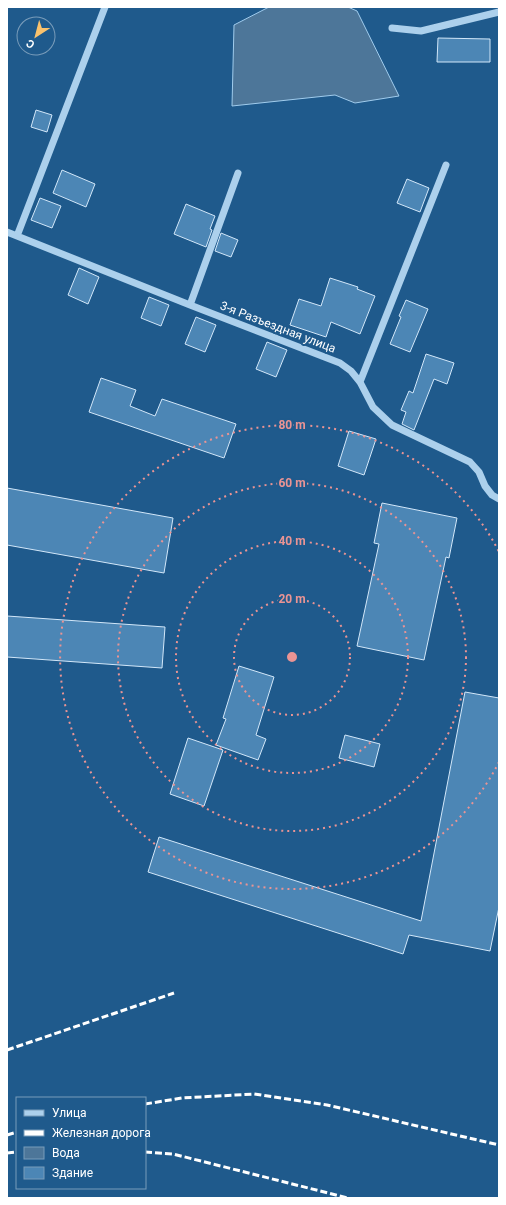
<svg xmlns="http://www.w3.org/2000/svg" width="506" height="1205" font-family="Roboto,sans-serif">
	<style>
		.water { fill: #4d7699; stroke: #a0cced }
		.building { fill: #4c86b5; stroke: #d2e7f9 }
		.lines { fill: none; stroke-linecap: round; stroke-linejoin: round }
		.minor { stroke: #acd0ec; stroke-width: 7 }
		.rail { stroke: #fff; stroke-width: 3; stroke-dasharray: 7 3; stroke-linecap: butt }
		.ring { fill: none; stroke: #ea9494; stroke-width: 2; stroke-dasharray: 2 4 }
		.labels { text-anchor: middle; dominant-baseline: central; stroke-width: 4; stroke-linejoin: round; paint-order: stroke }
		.street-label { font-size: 12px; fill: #fff; stroke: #1f5a8c }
		.centre { fill: #ea9494; stroke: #1f5a8c; stroke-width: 2 }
		.ring-label { font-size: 12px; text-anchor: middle; font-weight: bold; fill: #ea9494; stroke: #1f5a8c; stroke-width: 4; stroke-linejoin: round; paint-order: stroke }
	</style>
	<rect width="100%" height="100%" fill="#1f5a8c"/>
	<path class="water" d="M 269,7 L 348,7 L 357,11 L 399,96 L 355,103 L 335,95 L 232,106 L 234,25 Z"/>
	<path class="building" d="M 438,38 L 490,39 L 490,62 L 437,62 Z
		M 36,110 L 52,115 L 47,132 L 31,127 Z
		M 62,170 L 95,184 L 86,207 L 53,193 Z
		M 407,179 L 429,188 L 420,212 L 397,203 Z
		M 40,198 L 61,206 L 52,228 L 31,220 Z
		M 186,204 L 215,216 L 210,229 L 212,230 L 206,247 L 174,234 Z
		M 221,233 L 238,240 L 231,257 L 215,251 Z
		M 79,268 L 99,277 L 88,304 L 68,295 Z
		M 330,278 L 358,287 L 357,289 L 375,296 L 360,334 L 331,322 L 326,337 L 290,325 L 299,299 L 321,306 Z
		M 149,297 L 169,305 L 161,326 L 141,318 Z
		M 406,300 L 428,309 L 410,352 L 390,344 L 401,317 L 399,316 Z
		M 196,317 L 216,325 L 205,352 L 185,344 Z
		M 267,342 L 287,350 L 276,377 L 256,369 Z
		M 426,354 L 454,363 L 447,384 L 434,379 L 414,430 L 402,424 L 406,412 L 401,410 L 409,391 L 413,393 Z
		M 101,378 L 136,390 L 130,406 L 155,416 L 162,399 L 236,424 L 224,458 L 89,412 Z
		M 349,431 L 376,439 L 364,475 L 338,466 Z
		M 7,488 L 173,518 L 164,573 L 7,545 Z
		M 382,503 L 457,518 L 449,558 L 446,557 L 424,660 L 357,646 L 379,544 L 374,543 Z
		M 7,616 L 165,627 L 162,668 L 7,657 Z
		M 239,666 L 274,677 L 256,735 L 266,739 L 258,760 L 216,745 L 226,719 L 223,718 Z
		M 465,692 L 499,698 L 499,907 L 490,951 L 409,935 L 403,954 L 148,872 L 159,837 L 421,921 Z
		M 345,735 L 380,744 L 374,767 L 339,758 Z
		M 188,738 L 223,750 L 204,806 L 170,794 Z"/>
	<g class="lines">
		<path class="minor" d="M 392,28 L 421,31 L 499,12
			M 7,232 L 190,305 L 340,363 L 351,371 L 360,382 L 373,407 L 392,425 L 470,462 L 479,472 L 485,486 L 492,495 L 499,499
			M 17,236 L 105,7
			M 190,305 L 238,173
			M 360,382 L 446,165"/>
		<path class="rail" d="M 7,1050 L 174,993
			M 145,1104 L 182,1098 L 254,1094 L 327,1105 L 499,1145
			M 7,1135 L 17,1132
			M 145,1152 L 173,1154 L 348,1198
			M 7,1153 L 17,1152"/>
	</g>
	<g class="ring">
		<circle cx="292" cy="657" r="58"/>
		<circle cx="292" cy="657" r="116"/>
		<circle cx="292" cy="657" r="174"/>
		<path d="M499 762A232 232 0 1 1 499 552"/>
	</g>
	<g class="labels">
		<g class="street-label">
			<text transform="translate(278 327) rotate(21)">3-я Разъездная улица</text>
		</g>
	</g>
	<circle cx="292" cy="657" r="6" class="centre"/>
	<g class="ring-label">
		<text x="292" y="429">80 m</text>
		<text x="292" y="487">60 m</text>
		<text x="292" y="545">40 m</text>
		<text x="292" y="603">20 m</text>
	</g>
	<rect width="506" height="1205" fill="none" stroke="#ffffff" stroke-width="16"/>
	<rect x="16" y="1097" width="130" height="92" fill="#1f5a8c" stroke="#799cba"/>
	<rect x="24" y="1110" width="20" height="6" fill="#acd0ec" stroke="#799cba"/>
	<text x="52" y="1117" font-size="12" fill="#ffffff">Улица</text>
	<rect x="24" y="1130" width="20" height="6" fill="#ffffff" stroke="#799cba"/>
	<text x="52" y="1137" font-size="12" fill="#ffffff">Железная дорога</text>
	<rect x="24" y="1147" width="20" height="12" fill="#4d7699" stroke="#799cba"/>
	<text x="52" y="1157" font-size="12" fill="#ffffff">Вода</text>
	<rect x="24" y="1167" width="20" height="12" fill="#4c86b5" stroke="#799cba"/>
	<text x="52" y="1177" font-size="12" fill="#ffffff">Здание</text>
	<g transform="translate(36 36) rotate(216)"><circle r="19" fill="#1f5a8c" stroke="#799cba"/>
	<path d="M0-3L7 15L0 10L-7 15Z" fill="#f9c26d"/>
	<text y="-6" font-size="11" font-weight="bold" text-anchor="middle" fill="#ffffff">С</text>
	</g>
</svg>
